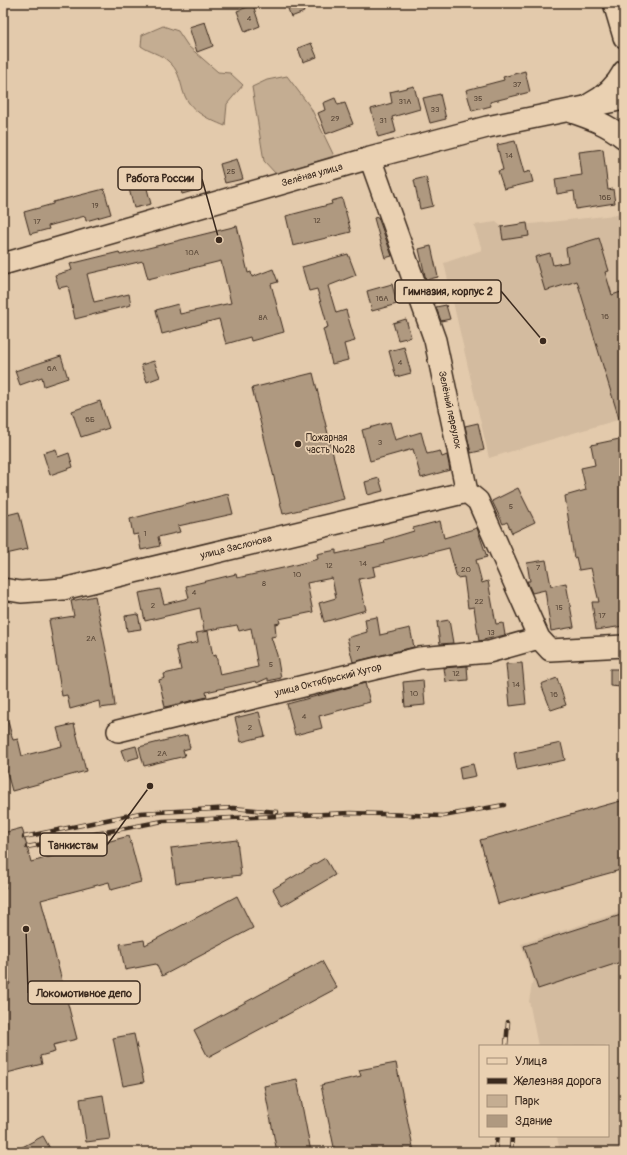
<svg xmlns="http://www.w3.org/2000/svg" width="627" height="1155" font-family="Pangolin,sans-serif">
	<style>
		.built { fill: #d3bb9f }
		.green { fill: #c4ad92; stroke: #806c58 }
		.building { fill: #af9980; stroke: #3b2a1e }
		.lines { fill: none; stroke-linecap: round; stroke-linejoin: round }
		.minor-casing { stroke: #3b2a1e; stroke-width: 24 }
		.minor { stroke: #ead1b2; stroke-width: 21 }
		.rail-casing { stroke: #3b2a1e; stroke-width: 4.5 }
		.rail { stroke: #ead1b2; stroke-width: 3; stroke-dasharray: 9; stroke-linecap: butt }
		.poi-dot { fill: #3b2a1e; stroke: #ead1b2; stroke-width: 1.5 }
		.labels { text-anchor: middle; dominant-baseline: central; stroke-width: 3.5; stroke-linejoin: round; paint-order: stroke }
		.number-label { font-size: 8px; fill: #584636 }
		.street-label { font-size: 10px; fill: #3b2a1e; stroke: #ead1b2 }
		.poi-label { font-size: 10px; fill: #3b2a1e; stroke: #ead1b2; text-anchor: start }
		.leader { fill: none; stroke: #3b2a1e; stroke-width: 1.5 }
		.callout-dot { fill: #3b2a1e; stroke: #ead1b2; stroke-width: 1.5 }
		.callout { fill: #ead1b2; stroke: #3b2a1e; stroke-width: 1.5 }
		.callout-label { font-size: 11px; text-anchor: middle; font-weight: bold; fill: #3b2a1e }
	</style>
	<rect width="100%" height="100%" fill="#e3caac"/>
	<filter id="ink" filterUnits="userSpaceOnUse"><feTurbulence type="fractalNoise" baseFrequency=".025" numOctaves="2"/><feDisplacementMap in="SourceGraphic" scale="8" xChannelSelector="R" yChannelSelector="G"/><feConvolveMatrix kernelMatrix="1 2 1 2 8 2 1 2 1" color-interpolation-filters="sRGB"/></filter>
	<g filter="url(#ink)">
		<path class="built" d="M 624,214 L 624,418 L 489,458 L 444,263 L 482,250 L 474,225 L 496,222 L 502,227 Z
			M 624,911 L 624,1152 L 560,1152 L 557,1136 L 608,1136 L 608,1046 L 538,1046 L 529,1001 L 533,979 L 521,944 Z"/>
		<path class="green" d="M 163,26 L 178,31 L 188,46 L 218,72 L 230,73 L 243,85 L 227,104 L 225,126 C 208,119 189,111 183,91 C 180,80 178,69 168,61 C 161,54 149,52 141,46 L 142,35 Z
			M 287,76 L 311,108 L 334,156 L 276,174 L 264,161 L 252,87 L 267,80 Z"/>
		<path class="building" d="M 286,3 L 301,3 L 304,12 L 291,17 Z
			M 253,5 L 260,26 L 245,32 L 237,11 Z
			M 205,22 L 213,46 L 197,52 L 189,27 Z
			M 311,43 L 317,57 L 303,62 L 298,48 Z
			M 525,71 L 530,92 L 490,102 L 491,106 L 472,111 L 466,90 L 504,80 L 503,77 Z
			M 414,86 L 420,109 L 392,117 L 396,132 L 378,137 L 371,109 L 392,103 L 390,92 Z
			M 440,94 L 446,119 L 430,123 L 423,98 Z
			M 335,98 L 338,105 L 345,103 L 353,124 L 326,134 L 318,113 L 325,110 L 323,103 Z
			M 515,141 L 524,173 L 530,171 L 533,182 L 504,189 L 498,171 L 503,170 L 497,145 Z
			M 603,149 L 608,190 L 613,189 L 615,203 L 576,209 L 574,191 L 557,194 L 555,179 L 582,175 L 579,152 Z
			M 237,159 L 243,179 L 225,183 L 220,164 Z
			M 195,169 L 200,189 L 182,194 L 177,174 Z
			M 144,177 L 151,204 L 134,208 L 127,181 Z
			M 426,177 L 433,206 L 420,209 L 414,180 Z
			M 104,189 L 111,214 L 86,221 L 85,216 L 48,226 L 49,229 L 30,234 L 24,212 L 53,204 L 53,202 Z
			M 342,198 L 351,232 L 293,246 L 286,216 L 332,204 L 331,201 Z
			M 378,217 L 392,256 L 385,258 L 374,218 Z
			M 527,223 L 529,236 L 503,240 L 501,227 Z
			M 237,226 L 248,273 L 251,272 L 252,277 L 273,269 L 278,282 L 271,284 L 284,332 L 251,341 L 250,337 L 226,344 L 219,319 L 162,334 L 156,310 L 178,304 L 180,314 L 231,303 L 221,261 L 148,279 L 143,261 L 87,274 L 94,302 L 129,294 L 131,305 L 75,319 L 68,286 L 59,288 L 55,275 L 72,270 L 70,264 L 119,252 L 120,255 Z
			M 599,238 L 609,271 L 605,272 L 612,295 L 624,291 L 624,424 L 621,425 L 577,281 L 545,291 L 535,257 L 550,253 L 553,265 L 568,262 L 566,248 Z
			M 431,246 L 438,277 L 426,280 L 419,249 Z
			M 348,254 L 356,275 L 328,286 L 336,313 L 346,310 L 355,341 L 344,344 L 348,360 L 332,364 L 323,329 L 328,327 L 317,289 L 309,291 L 302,267 Z
			M 392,284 L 397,304 L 372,311 L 367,291 Z
			M 446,305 L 450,319 L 441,321 L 436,307 Z
			M 406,319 L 411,337 L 398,340 L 393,323 Z
			M 404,347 L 411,373 L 396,377 L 389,351 Z
			M 61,356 L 68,378 L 44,386 L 42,377 L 20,385 L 15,371 Z
			M 154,361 L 160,377 L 147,382 L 141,365 Z
			M 313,373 L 344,499 L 283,514 L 252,388 Z
			M 100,401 L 109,428 L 81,437 L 72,411 Z
			M 390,422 L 395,440 L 421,432 L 427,454 L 440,451 L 442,457 L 447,455 L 450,470 L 421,478 L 413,449 L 370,461 L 362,430 Z
			M 478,423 L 484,450 L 471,453 L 465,426 Z
			M 624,438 L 624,626 L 596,630 L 592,602 L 599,602 L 591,568 L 579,570 L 576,557 L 574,558 L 565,496 L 586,490 L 581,468 L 595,465 L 591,445 Z
			M 56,449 L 58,457 L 69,453 L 73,467 L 50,475 L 43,453 Z
			M 379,478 L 383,491 L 368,495 L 365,482 Z
			M 518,488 L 535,522 L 512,533 L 507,522 L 503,524 L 492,501 Z
			M 228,494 L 233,514 L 178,526 L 180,532 L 158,537 L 160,546 L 141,550 L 138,534 L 133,535 L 130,519 Z
			M 19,512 L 28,549 L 6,554 L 3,542 L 3,516 Z
			M 440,521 L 444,538 L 477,528 L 487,557 L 476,560 L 482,583 L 488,581 L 496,624 L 503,623 L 505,635 L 479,641 L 474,607 L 468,608 L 464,577 L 457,578 L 449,548 L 373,567 L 375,576 L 359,579 L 366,610 L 324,622 L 319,603 L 336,598 L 332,578 L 307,583 L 313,612 L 279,619 L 280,623 L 275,624 L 276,636 L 271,637 L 277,655 L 281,678 L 268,681 L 268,678 L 257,683 L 256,681 L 206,692 L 207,697 L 165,707 L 159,680 L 165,678 L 164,674 L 181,670 L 176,647 L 198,642 L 196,633 L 208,631 L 213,656 L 216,655 L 220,675 L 258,667 L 251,628 L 239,631 L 237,625 L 204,631 L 200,608 L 145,621 L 139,593 L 160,589 L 164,604 L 189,598 L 186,586 L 236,574 L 237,578 L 283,568 L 318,559 L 317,554 L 336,550 L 336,554 L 385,543 L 384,540 L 414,531 L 413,528 Z
			M 546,560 L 551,586 L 566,583 L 574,627 L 551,631 L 545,590 L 532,593 L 527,581 L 530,581 L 527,563 Z
			M 95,596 L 111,675 L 115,706 L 100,708 L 99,701 L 70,709 L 67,695 L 62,696 L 49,620 L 74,616 L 71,601 Z
			M 138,614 L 141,629 L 127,631 L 125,616 Z
			M 377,617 L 380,635 L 410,628 L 414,647 L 353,662 L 347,638 L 367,632 L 365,619 Z
			M 449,620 L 453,643 L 440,644 L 437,622 Z
			M 522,663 L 526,704 L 510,706 L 506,664 Z
			M 467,666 L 468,680 L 446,682 L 444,668 Z
			M 610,669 L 622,669 L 621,687 L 610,686 Z
			M 557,678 L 566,705 L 551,710 L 541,684 Z
			M 423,680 L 425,705 L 405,707 L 403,682 Z
			M 365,683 L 370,702 L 319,716 L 322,728 L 295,735 L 287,704 Z
			M 259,712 L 265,736 L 241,742 L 235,718 Z
			M 7,718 L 13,740 L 18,739 L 22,756 L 62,746 L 57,728 L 74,724 L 86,771 L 12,791 L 3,758 L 3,719 Z
			M 187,735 L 190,748 L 183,750 L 185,756 L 144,766 L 139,747 Z
			M 561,743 L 565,760 L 517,770 L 514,753 Z
			M 136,746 L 139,757 L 125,761 L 121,750 Z
			M 473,764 L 476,776 L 461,779 L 459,767 Z
			M 624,800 L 624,869 L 498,904 L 480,840 Z
			M 22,828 L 31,862 L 129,836 L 141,882 L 111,890 L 109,882 L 41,900 L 77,1039 L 53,1045 L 55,1052 L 40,1056 L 42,1064 L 3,1074 L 3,986 L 10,984 L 3,958 L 3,889 L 6,888 L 3,875 L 3,833 Z
			M 237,840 L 241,875 L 176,883 L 171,848 Z
			M 325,858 L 335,875 L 282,906 L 273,889 Z
			M 237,896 L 253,928 L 162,976 L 156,964 L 125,970 L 120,944 L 144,940 L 145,945 Z
			M 624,914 L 624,961 L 538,989 L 524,946 Z
			M 322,961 L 337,988 L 208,1057 L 194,1030 Z
			M 134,1034 L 144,1082 L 123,1086 L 113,1038 Z
			M 396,1063 L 414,1152 L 335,1152 L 321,1085 L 361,1076 L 359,1070 Z
			M 297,1079 L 311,1152 L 277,1152 L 264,1086 Z
			M 103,1095 L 110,1139 L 86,1142 L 80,1099 Z
			M 43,1136 L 52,1152 L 13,1152 Z"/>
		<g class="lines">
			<defs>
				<path id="minor" d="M 614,3 L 624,37
					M 590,104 C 606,96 616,86 624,71
					M 569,111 C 590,118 607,124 624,138
					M 370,158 L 435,340 L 467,492 L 478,501 L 539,638 L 550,650 L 624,646
					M 3,264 L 370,158 L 487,127 L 624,99
					M 3,589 L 21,592 L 63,589 L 467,492
					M 118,731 L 419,658 L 489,652 L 539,638"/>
			</defs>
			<use href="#minor" class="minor-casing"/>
			<use href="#minor" class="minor"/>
			<defs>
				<path id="rail" d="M 24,837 L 140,813 L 233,808 L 277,812
					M 27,847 L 163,821 L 350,813 L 443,816 L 504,805
					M 506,1046 L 508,1022
					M 495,1152 L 497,1136
					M 511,1152 L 512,1136"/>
			</defs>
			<use href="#rail" class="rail-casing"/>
			<use href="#rail" class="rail"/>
		</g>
	</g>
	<circle class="poi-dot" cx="298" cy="444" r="4"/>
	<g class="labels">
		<g class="number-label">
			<text x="249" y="18">4</text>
			<text x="517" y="84">37</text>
			<text x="478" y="98">35</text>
			<text x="405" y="101">31А</text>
			<text x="435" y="109">33</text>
			<text x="335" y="118">29</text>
			<text x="383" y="120">31</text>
			<text x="509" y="155">14</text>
			<text x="231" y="171">25</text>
			<text x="605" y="197">16Б</text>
			<text x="95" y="205">19</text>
			<text x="317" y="220">12</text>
			<text x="37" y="221">17</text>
			<text x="192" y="252">10А</text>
			<text x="382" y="298">16А</text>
			<text x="605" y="316">16</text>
			<text x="263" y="317">8А</text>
			<text x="400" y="362">4</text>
			<text x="52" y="368">6А</text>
			<text x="90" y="419">6Б</text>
			<text x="380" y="442">3</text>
			<text x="511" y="506">5</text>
			<text x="145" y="533">1</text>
			<text x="363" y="563">14</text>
			<text x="329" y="565">12</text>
			<text x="538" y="567">7</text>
			<text x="466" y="569">20</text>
			<text x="297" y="574">10</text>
			<text x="264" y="583">8</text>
			<text x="194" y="592">4</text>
			<text x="479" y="601">22</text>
			<text x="153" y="605">2</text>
			<text x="559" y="607">15</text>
			<text x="602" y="615">17</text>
			<text x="491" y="632">13</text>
			<text x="91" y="638">2А</text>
			<text x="358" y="648">7</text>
			<text x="271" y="664">5</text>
			<text x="456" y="673">12</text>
			<text x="516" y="684">14</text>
			<text x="414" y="693">10</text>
			<text x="554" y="694">16</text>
			<text x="304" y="716">4</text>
			<text x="250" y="727">2</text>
			<text x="162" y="753">2А</text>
		</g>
		<g class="street-label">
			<text transform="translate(312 175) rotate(-16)">Зелёная улица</text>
			<text transform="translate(450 410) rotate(78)">Зелёный переулок</text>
			<text transform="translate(236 547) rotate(-14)">улица Заслонова</text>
			<text transform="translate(328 680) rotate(-14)">улица Октябрьский Хутор</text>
		</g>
		<g class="poi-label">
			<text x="306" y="438">Пожарная<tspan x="306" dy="12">часть №28</tspan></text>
		</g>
	</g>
	<path class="leader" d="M219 240L202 179M543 341L501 291M150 786L107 845M26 929L28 993"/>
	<g class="callout-dot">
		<circle cx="219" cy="240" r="4"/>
		<circle cx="543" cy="341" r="4"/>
		<circle cx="150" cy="786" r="4"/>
		<circle cx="26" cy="929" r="4"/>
	</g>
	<g class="callout">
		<rect x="118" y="167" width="84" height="23" rx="4"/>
		<rect x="395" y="280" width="106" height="23" rx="4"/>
		<rect x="40" y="833" width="67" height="23" rx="4"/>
		<rect x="28" y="981" width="112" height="23" rx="4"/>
	</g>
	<g class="callout-label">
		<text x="160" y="182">Работа России</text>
		<text x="448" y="295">Гимназия, корпус 2</text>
		<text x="73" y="849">Танкистам</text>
		<text x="84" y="997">Локомотивное депо</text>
	</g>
	<rect width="627" height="1155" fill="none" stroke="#ead1b2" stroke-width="16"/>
	<rect x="8" y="8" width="611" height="1139" fill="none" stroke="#3b2a1e" stroke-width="1.5" filter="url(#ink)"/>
	<rect x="479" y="1045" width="130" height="92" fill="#ead1b2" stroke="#a48e77"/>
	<rect x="487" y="1058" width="20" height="6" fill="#ead1b2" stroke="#a48e77"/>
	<text x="515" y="1065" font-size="12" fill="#3b2a1e">Улица</text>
	<rect x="487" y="1078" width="20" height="6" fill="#3b2a1e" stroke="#a48e77"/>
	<text x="515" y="1085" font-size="12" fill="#3b2a1e">Железная дорога</text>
	<rect x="487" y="1095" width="20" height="12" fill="#c4ad92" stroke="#a48e77"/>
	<text x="515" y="1105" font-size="12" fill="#3b2a1e">Парк</text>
	<rect x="487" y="1115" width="20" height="12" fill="#af9980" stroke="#a48e77"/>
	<text x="515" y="1125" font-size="12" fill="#3b2a1e">Здание</text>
</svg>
